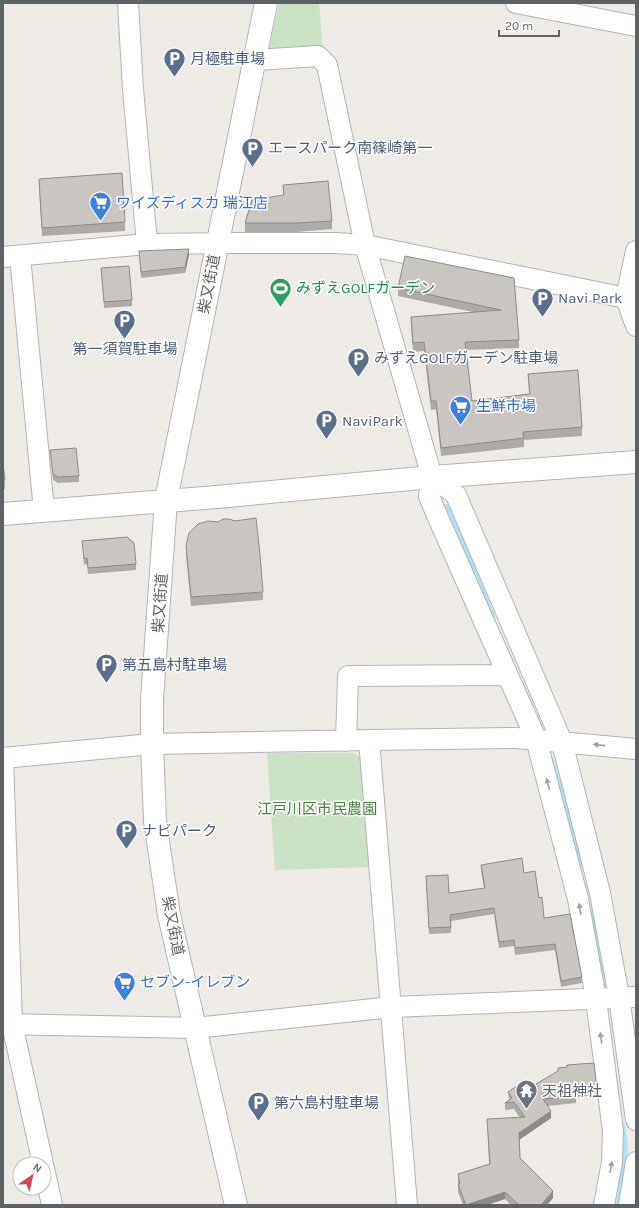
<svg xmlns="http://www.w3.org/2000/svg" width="639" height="1208" font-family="Karla,'Noto Sans JP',sans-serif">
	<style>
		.green { fill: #cbe2c6 }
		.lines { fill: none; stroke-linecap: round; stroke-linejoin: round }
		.stream { stroke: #afe2f4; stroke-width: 6 }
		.minor-casing { stroke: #b1b4b6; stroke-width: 22 }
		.tertiary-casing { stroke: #b1b4b6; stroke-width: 24 }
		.secondary-casing { stroke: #b0b4b7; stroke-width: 24 }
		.minor { stroke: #fff; stroke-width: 20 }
		.tertiary { stroke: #fff; stroke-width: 22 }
		.secondary { stroke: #fff; stroke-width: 22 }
		.wall { fill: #adaaa7 }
		.shaded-wall { fill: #8d8b88 }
		.building { fill: #c9c6c2; stroke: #8d8b88 }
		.oneway { fill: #9ea1a2 }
		.labels { text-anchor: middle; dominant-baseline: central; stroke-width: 3; stroke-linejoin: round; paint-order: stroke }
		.service-label { font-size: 15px; fill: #4e5e75; stroke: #fff; text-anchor: start }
		.shop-label { font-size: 15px; fill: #366cbe; stroke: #fff; text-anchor: start }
		.street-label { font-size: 15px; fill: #5d6264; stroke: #fff }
		.leisure-label { font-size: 15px; fill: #27864d; stroke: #fff; text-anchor: start }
		.park-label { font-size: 15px; fill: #498040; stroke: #fff }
		.worship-label { font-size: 15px; fill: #5b616d; stroke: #fff; text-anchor: start }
	</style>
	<rect width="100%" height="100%" fill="#eeebe6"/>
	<path class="green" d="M 279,3 L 319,3 L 323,49 L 268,52 Z
		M 267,753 L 353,753 L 360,757 L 370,867 L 275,870 Z"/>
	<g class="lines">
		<path class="stream" d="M 447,507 L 492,616
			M 551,760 L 583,864
			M 594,912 L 603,984
			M 619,1205 L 625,1147 L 622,1126"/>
		<defs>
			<path id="minor" d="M 128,3 L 133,89 L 147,244
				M 516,3 L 636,26
				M 256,60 L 318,56 L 327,65 L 365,245 L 432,477
				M 636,251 L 626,298 L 636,326
				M 20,256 L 44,511
				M 3,257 L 147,244 L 235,243 L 336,243 L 365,245 L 636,300
				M 369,740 L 407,1205
				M 346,741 L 348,676 L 507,675
				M 3,758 L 152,744 L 369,740 L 516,738 L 636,749
				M 3,758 L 12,1024 L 43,1164
				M 3,1024 L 195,1028 L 392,1007 L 636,997
				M 44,1168 L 52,1205
				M 604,1205 L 612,1162 L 613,1131 L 596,999 L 578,899 L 536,739 L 436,513 L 429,496 L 432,477 L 456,495 L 562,742 L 600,893 L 619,997 L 636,1120
				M 629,1205 L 636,1162"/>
			<path id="tertiary" d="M 3,514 L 217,497 L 432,477 L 636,462"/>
			<path id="secondary" d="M 236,1205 L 169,915 L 155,821 L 152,744 L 152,700 L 166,500 L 266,3"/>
		</defs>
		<use href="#minor" class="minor-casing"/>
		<use href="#tertiary" class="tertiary-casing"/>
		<use href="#secondary" class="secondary-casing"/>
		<use href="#minor" class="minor"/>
		<use href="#tertiary" class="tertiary"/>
		<use href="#secondary" class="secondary"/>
	</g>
	<path class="wall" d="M 39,179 L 125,222 L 125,231 L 42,236 L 39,188 Z
		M 283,185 L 332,221 L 332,229 L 296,232 L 245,232 L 245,223 L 283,195 Z
		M 139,251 L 189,255 L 185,273 L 141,278 Z
		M 101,268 L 132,300 L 132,306 L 104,308 Z
		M 514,278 L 519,340 L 519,348 L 466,350 L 472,401 L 529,394 L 528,374 L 582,427 L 582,436 L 524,440 L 524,447 L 441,456 L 436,409 L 431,410 L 424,351 L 413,352 L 411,326 L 411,317 L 473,312 L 398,296 L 398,288 Z
		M 50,450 L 79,476 L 79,482 L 58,483 L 53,480 Z
		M 3,463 L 5,480 L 5,489 L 3,489 Z
		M 82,541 L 136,564 L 136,570 L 88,574 L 87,564 L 84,565 Z
		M 186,546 L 263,592 L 263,600 L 191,606 L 186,555 Z
		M 481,865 L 524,873 L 539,898 L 544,918 L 582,977 L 582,983 L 561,987 L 555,950 L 515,955 L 514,946 L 499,948 L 494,914 L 451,921 L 451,933 L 429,934 L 426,876 L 449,893 L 484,888 L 481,871 Z
		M 531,1087 L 597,1088 L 597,1095 L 576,1097 L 576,1103 L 548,1106 L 551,1118 L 519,1140 L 520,1158 L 553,1198 L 547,1205 L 511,1205 L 505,1199 L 487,1205 L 463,1205 L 458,1192 L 458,1174 L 489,1164 L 487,1119 L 520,1118 L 514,1109 L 505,1110 L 505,1103 L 509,1100 L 508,1092 Z"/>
	<path class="shaded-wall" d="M 189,249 L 189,255 L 185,273 L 185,267 Z
		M 551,1111 L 551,1118 L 519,1140 L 519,1133 Z
		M 553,1191 L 553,1198 L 547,1205 L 541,1205 Z
		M 505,1192 L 505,1199 L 487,1205 L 466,1205 Z"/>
	<path class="building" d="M 122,173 L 125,222 L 42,228 L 39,179 Z
		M 328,181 L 332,221 L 296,223 L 245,223 L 252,200 L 284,195 L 283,185 Z
		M 189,249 L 185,267 L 141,272 L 139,251 Z
		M 405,256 L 514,278 L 519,340 L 465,342 L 472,401 L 530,394 L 528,374 L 578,370 L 582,427 L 523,432 L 524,438 L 441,448 L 436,401 L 431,401 L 424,342 L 413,343 L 411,317 L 501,310 L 398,288 Z
		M 129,266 L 132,300 L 104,302 L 101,268 Z
		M 76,448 L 79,476 L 58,477 L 53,474 L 50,450 Z
		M 3,463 L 5,480 L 3,480 Z
		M 256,518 L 260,554 L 263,592 L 191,597 L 186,546 L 189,533 L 198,524 L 208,521 L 218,522 L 223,519 L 229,519 L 235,521 Z
		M 127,537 L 134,543 L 136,564 L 88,568 L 87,558 L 84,559 L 82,541 Z
		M 522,858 L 524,873 L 535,871 L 539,898 L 542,897 L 544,918 L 570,914 L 582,977 L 561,981 L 555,944 L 515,948 L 514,940 L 499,942 L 494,908 L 450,915 L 451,927 L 429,928 L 426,876 L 448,875 L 449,893 L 485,888 L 481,865 Z
		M 594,1063 L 597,1088 L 576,1090 L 576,1096 L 543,1099 L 551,1111 L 519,1133 L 520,1158 L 553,1191 L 541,1205 L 519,1205 L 505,1192 L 466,1205 L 458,1184 L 460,1184 L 458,1174 L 490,1164 L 487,1119 L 525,1117 L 514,1102 L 505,1103 L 512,1098 L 508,1092 L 526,1080 L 531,1087 L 558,1071 L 558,1068 L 567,1067 L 567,1065 Z"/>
	<defs><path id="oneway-solid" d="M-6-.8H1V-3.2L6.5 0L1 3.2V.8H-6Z"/></defs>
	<g class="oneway">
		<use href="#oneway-solid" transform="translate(599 745) rotate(-174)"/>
		<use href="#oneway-solid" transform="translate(548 784) rotate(-105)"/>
		<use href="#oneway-solid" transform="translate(580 909) rotate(-100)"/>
		<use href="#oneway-solid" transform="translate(601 1038) rotate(-97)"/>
		<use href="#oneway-solid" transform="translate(611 1167) rotate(-80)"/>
	</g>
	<defs>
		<symbol id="parking-pin" viewBox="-11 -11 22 30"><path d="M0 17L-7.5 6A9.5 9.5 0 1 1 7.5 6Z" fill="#5c6f8a" stroke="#fff"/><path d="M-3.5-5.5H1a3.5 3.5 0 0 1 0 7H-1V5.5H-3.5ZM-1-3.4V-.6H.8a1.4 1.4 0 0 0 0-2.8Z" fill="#fff"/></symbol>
		<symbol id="supermarket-pin" viewBox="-11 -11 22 30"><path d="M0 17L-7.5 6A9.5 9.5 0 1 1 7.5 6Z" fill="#3f7fe0" stroke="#fff"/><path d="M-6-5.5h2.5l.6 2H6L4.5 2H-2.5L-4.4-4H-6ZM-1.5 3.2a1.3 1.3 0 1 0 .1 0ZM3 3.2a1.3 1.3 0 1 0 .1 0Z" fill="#fff"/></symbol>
		<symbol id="stadium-pin" viewBox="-11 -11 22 30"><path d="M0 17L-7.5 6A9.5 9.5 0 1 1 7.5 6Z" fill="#2e9e5b" stroke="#fff"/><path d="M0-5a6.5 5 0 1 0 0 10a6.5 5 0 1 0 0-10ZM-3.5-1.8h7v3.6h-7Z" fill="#fff"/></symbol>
		<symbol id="temple-pin" viewBox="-11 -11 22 30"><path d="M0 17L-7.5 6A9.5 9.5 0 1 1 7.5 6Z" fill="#6b7280" stroke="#fff"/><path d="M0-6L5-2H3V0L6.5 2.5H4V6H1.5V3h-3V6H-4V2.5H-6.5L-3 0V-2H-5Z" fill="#fff"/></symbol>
	</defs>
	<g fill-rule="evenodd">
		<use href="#parking-pin" x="162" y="46" width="25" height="34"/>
		<use href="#parking-pin" x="240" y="136" width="25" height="34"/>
		<use href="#supermarket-pin" x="88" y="190" width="25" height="34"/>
		<use href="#stadium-pin" x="268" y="276" width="25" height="34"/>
		<use href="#parking-pin" x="530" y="286" width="25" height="34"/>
		<use href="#parking-pin" x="112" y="308" width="25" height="34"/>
		<use href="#parking-pin" x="346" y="346" width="25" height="34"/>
		<use href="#supermarket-pin" x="448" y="394" width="25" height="34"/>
		<use href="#parking-pin" x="314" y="408" width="25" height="34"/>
		<use href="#parking-pin" x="94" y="652" width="25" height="34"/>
		<use href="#parking-pin" x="114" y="818" width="25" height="34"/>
		<use href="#supermarket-pin" x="112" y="970" width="25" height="34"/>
		<use href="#temple-pin" x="514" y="1078" width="25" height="34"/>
		<use href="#parking-pin" x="246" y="1090" width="25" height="34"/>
	</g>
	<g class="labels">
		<g class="service-label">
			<text x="190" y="59">月極駐車場</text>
			<text x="268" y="148">エースパーク南篠崎第一</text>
			<text x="558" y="298">Navi Park</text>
			<text x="125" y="349" text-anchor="middle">第一須賀駐車場</text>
			<text x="374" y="358">みずえGOLFガーデン駐車場</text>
			<text x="342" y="421">NaviPark</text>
			<text x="122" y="665">第五島村駐車場</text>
			<text x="142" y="831">ナビパーク</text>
			<text x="274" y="1103">第六島村駐車場</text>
		</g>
		<g class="shop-label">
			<text x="116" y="203">ワイズディスカ 瑞江店</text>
			<text x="476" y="406">生鮮市場</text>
			<text x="140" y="982">セブン-イレブン</text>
		</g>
		<g class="street-label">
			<text transform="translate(209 284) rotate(-79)">柴又街道</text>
			<text transform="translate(160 603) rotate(-86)">柴又街道</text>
			<text transform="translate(173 926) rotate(79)">柴又街道</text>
		</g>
		<g class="leisure-label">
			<text x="296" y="288">みずえGOLFガーデン</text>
		</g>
		<g class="park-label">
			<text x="317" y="809">江戸川区市民農園</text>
		</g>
		<g class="worship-label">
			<text x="542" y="1091">天祖神社</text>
		</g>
	</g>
	<rect width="639" height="1208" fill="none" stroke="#5d6264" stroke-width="8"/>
	<g transform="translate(32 1176) rotate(34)"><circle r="19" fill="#ffffff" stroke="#bec0c1"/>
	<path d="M0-3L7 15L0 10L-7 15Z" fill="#d44654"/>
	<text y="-6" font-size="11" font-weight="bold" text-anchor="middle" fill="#5d6264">N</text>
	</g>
	<path d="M499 30v6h60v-6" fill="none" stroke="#5d6264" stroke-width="2"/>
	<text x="505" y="30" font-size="12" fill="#5d6264" stroke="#ffffff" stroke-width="3" paint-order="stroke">20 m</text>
</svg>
